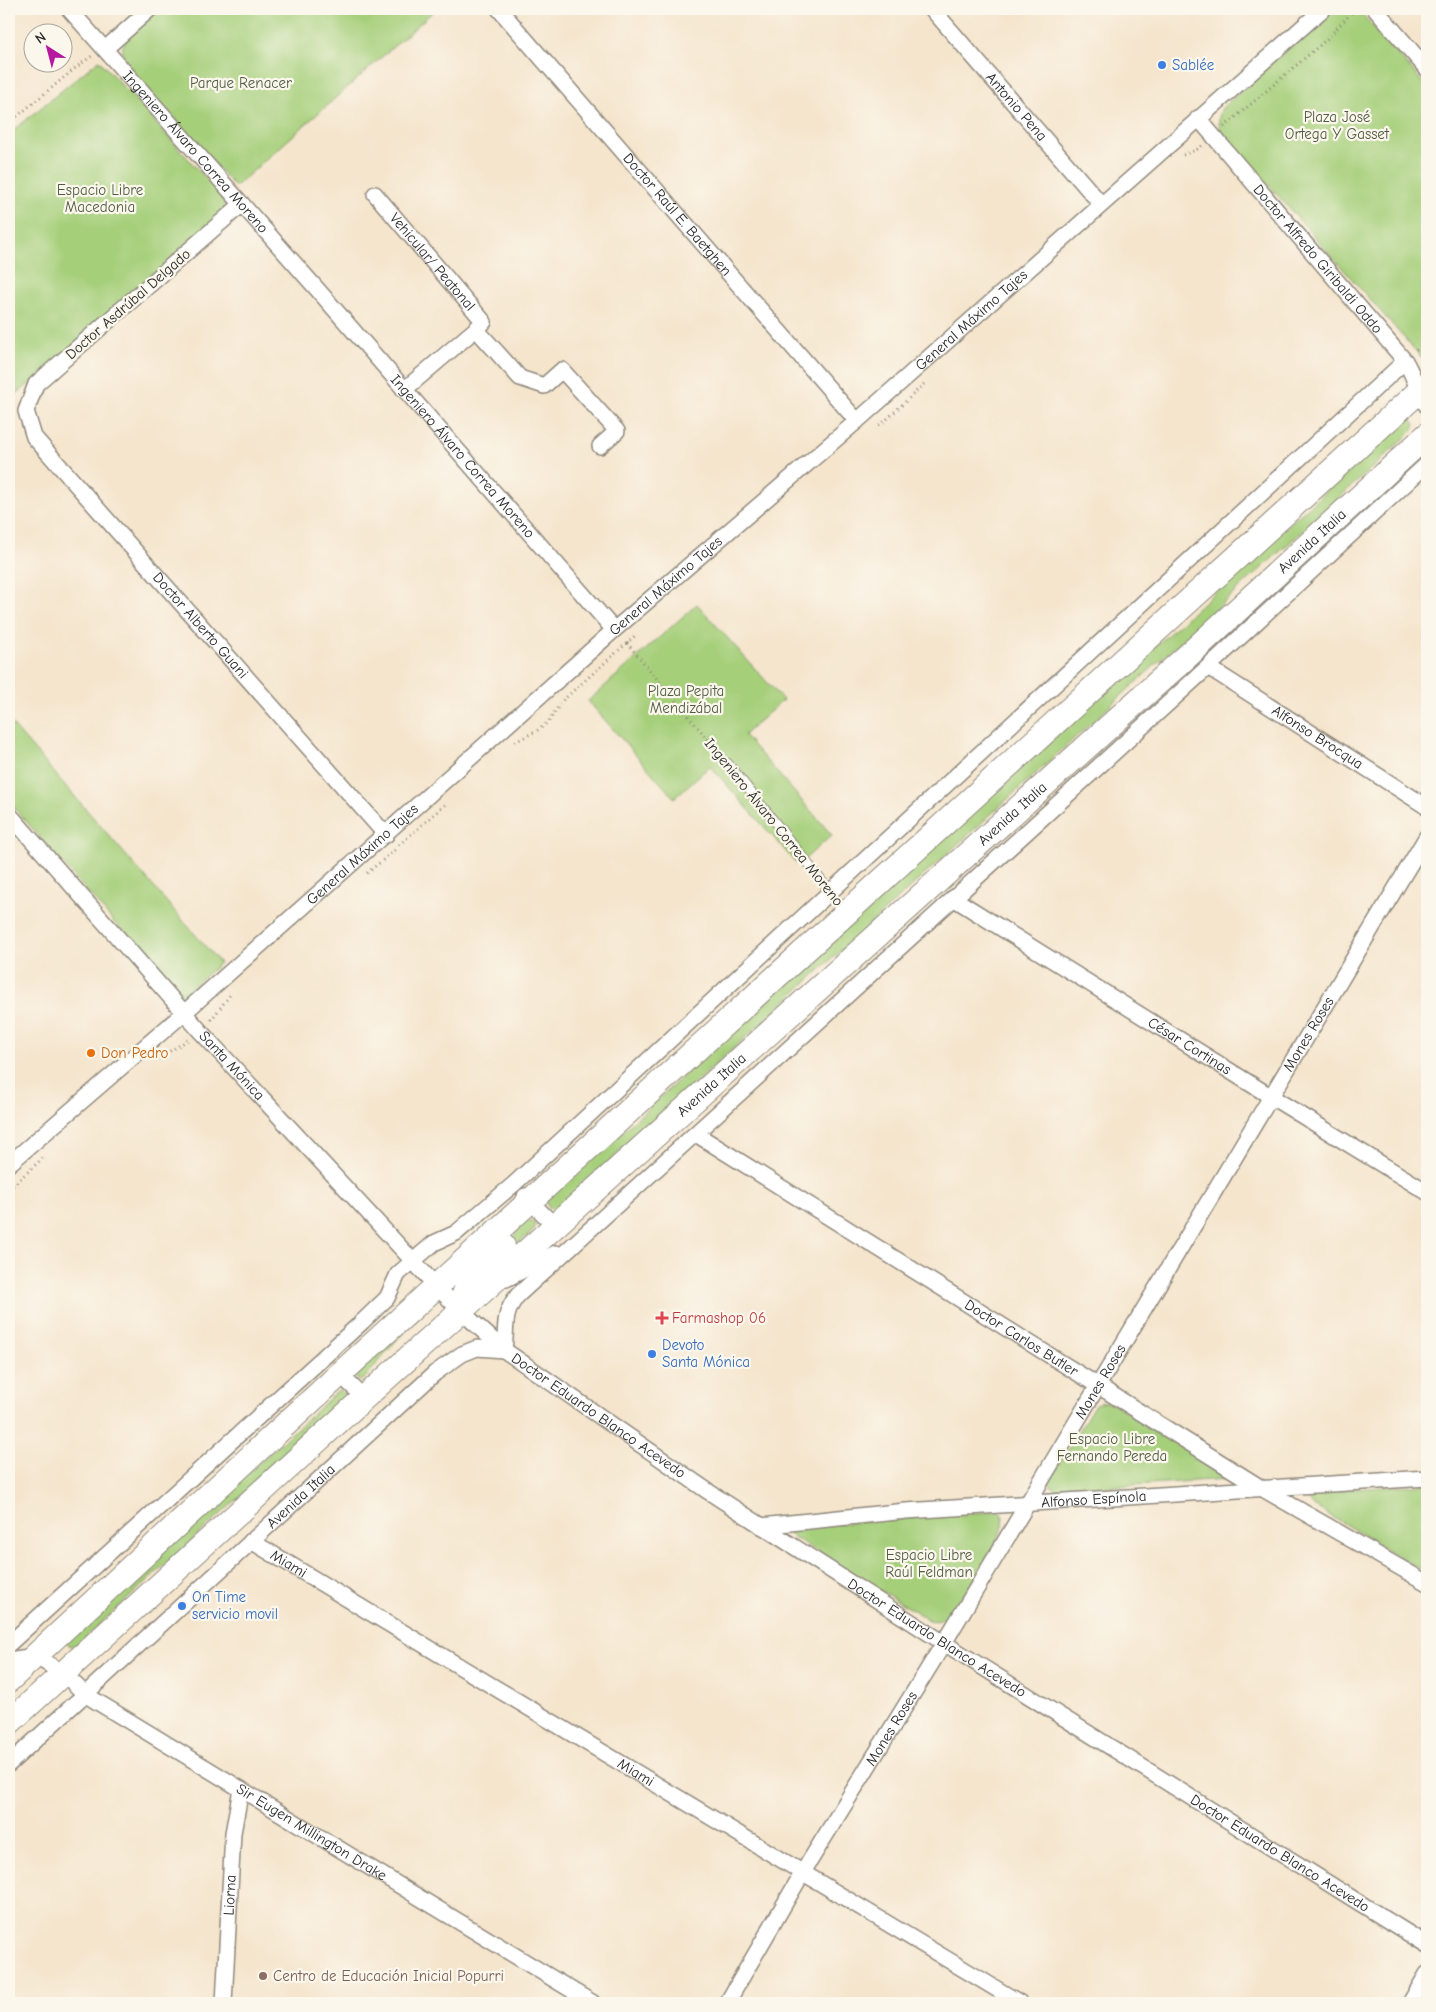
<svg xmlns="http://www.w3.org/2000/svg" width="1436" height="2012" font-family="'Comic Neue',sans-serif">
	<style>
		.green { fill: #a6cf7a; stroke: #687d52 }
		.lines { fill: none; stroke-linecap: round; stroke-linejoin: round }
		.service-casing { stroke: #90887c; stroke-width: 10 }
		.minor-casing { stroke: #90887c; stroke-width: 18 }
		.primary-casing { stroke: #90887c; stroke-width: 26 }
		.path { stroke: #90887c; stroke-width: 3; stroke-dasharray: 1 4; stroke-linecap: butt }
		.service { stroke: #fff; stroke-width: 8 }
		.minor { stroke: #fff; stroke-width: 15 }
		.primary { stroke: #fff; stroke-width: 24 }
		.shop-dot { fill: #3f7fe0; stroke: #fbf7ec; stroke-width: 2 }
		.food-dot { fill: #e8710a; stroke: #fbf7ec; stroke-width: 2 }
		.health-dot { fill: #e0444e; stroke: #fbf7ec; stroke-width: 2 }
		.education-dot { fill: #8d6e63; stroke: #fbf7ec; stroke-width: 2 }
		.labels { text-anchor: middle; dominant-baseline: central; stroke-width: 4.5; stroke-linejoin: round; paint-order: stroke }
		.shop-label { font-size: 15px; fill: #366cbe; stroke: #fbf7ec; text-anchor: start }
		.park-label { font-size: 15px; fill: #505c43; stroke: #fbf7ec }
		.street-label { font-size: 15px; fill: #2b2b2b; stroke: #fbf7ec }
		.food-label { font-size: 15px; fill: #c56008; stroke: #fbf7ec; text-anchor: start }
		.health-label { font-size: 15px; fill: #be3a42; stroke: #fbf7ec; text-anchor: start }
		.education-label { font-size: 15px; fill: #785e54; stroke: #fbf7ec; text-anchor: start }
	</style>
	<rect width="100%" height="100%" fill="#fbf7ec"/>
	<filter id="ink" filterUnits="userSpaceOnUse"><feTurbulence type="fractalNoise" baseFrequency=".02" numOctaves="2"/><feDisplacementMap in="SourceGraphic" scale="10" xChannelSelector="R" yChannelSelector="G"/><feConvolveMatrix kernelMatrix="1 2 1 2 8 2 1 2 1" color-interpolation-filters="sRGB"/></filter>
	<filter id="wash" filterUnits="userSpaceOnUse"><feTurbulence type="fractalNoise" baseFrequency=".0096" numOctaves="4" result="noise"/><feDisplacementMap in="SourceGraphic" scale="20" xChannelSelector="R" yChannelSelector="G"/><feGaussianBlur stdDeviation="1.12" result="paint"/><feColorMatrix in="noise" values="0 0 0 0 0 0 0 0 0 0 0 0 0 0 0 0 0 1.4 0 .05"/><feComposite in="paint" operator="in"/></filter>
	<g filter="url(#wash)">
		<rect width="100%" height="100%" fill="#f5e5cd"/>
		<path class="green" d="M 160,9 L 436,9 L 235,187 L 128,66 C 125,60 121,53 123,46 C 126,34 150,17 160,9 Z
			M 1336,9 L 1355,9 L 1361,13 L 1427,87 L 1427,359 L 1421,357 L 1414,349 L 1231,143 C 1220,130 1215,124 1222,108 L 1323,18 Z
			M 99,60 L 220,194 L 225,206 L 223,214 L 35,380 L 9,399 L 9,134 Z
			M 1406,418 L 1411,419 L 1415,424 L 1413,430 L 1408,435 L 559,1207 L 554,1210 L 548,1207 L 546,1201 Z
			M 697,604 L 783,700 L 744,735 L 832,835 L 798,865 L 710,766 L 674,798 L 588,701 Z
			M 9,721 L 220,963 L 180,998 L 9,802 Z
			M 527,1219 L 534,1223 L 535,1226 L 533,1231 L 482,1276 Z
			M 425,1309 L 418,1319 L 395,1342 L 366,1377 L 360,1381 L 357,1379 L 355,1376 Z
			M 339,1390 L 344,1393 L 346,1397 L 344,1402 L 78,1644 L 70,1646 L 65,1640 Z
			M 1106,1402 L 1115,1405 L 1227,1469 L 1231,1475 L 1226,1479 L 1056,1490 L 1048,1483 L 1095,1404 Z
			M 1427,1484 L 1427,1573 L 1314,1506 L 1309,1501 L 1308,1497 L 1310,1492 Z
			M 999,1511 C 1004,1516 1004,1520 1003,1527 C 994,1546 965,1602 951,1614 C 944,1620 937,1622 929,1620 L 787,1533 L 790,1530 L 822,1525 Z"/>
	</g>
	<g filter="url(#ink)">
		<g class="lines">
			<defs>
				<path id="service" d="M 728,763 L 831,892"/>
				<g id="minor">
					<path id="s1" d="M 69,9 L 317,289 L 614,630"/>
					<path id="s2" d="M 499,9 L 857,421"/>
					<path id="s3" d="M 932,9 L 1101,204"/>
					<path d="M 1375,9 L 1427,69"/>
					<path d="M 105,49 L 150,9"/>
					<path id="s4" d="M 1198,118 L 1405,361 C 1414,375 1417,392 1427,406"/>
					<path id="s5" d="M 375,194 L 484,322 L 404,390"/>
					<path id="s6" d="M 242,204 L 36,384 L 26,411 L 34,437 L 386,835"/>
					<path d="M 476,329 L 520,378 L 544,386 L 562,370 L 617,431 L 600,446"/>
					<path id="s7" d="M 1208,667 L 1427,807"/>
					<path id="s8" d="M 9,814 L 201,1032 L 437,1287 L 461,1311 L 504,1350 L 709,1492 L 944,1643 L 1427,1945"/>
					<path id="s9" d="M 953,898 L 1270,1096 L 1427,1192"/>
					<path id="s10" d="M 696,1134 L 1263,1489 L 1427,1583"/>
					<path id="s11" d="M 9,1164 L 184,1013 L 614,630 L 857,421 L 1323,9"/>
					<path d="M 525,1196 L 555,1226"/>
					<path d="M 506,1279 L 556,1253"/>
					<path d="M 504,1350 C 507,1327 502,1314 518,1295 L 1208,667 L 1427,464"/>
					<path d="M 340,1374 L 364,1398"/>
					<path id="s12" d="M 761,1526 L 906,1511 L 1427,1478"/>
					<path id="s13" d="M 251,1541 L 1020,2003"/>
					<path d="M 9,1644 L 362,1322 L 387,1298 L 398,1274 L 434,1243 L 456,1233 L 514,1184 L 1405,361"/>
					<path id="s14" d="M 9,1660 L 35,1656 L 63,1673 L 86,1695 L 593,2003"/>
					<path id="s15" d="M 9,1764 L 435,1373 L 462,1354 L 477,1348 L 504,1350"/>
					<path id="s16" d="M 224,2003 L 233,1833 L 241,1789"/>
					<path id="s17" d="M 727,2003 L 803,1872 L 944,1643 L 1427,836"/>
					<path d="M 1410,2003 L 1427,1974"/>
				</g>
				<g id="primary">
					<path d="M 461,1306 C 464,1282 486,1261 503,1246"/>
					<path d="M 9,1680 L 340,1374 L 1427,384"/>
					<path id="s18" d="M 9,1723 L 364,1398 L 1194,650 L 1427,435"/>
				</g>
			</defs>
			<use href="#service" class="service-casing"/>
			<use href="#minor" class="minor-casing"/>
			<use href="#primary" class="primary-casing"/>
			<path class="path" d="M 9,123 L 78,66 L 92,56
				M 1224,127 L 1326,40 L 1355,9
				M 1183,155 L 1196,150 L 1202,146
				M 1416,350 L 1427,341
				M 879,425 L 885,421 L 924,384
				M 627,643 L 721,755
				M 515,742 L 540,729 L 549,721 L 562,701 L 636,635
				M 399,845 L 447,803
				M 367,873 L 395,850
				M 211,1020 L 230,995
				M 157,1059 L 188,1040
				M 9,1189 L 44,1157"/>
			<use href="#service" class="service"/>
			<use href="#minor" class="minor"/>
			<use href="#primary" class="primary"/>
		</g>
	</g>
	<g class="shop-dot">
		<circle cx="1162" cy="65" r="5"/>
		<circle cx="652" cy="1354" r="5"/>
		<circle cx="182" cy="1606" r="5"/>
	</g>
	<circle class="food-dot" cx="91" cy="1053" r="5"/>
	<path class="health-dot" d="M659.5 1310.5h5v5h5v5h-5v5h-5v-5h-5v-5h5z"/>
	<circle class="education-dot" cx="263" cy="1976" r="5"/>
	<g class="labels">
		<g class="shop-label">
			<text x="1172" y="65">Sablée</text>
			<text x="662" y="1345">Devoto<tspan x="662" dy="17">Santa Mónica</tspan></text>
			<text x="192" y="1597">On Time<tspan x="192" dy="17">servicio movil</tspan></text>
		</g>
		<g class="park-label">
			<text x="241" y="83">Parque Renacer</text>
			<text x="1337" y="117">Plaza José<tspan x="1337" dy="17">Ortega Y Gasset</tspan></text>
			<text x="100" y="190">Espacio Libre<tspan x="100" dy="17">Macedonia</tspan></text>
			<text x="686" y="691">Plaza Pepita<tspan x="686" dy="17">Mendizábal</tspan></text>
			<text x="1112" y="1439">Espacio Libre<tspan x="1112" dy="17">Fernando Pereda</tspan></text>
			<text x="929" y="1555">Espacio Libre<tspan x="929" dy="17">Raúl Feldman</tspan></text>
		</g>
		<g class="street-label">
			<text stroke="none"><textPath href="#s3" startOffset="129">Antonio Pena</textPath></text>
			<text stroke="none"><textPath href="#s1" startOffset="191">Ingeniero Álvaro Correa Moreno</textPath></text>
			<text stroke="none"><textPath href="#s2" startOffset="272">Doctor Raúl E. Baetghen</textPath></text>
			<text stroke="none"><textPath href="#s4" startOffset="185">Doctor Alfredo Giribaldi Oddo</textPath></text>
			<text stroke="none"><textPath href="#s5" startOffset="89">Vehicular/ Peatonal</textPath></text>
			<text transform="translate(128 304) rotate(-41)">Doctor Asdrúbal Delgado</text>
			<text stroke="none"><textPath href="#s11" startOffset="1280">General Máximo Tajes</textPath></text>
			<text stroke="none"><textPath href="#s1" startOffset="596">Ingeniero Álvaro Correa Moreno</textPath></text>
			<text stroke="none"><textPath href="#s18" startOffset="1759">Avenida Italia</textPath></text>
			<text stroke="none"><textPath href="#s11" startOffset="875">General Máximo Tajes</textPath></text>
			<text stroke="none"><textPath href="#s6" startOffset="581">Doctor Alberto Guani</textPath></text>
			<text stroke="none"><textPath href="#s7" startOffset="130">Alfonso Brocqua</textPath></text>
			<text stroke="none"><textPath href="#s18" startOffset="1354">Avenida Italia</textPath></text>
			<text transform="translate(774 822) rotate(51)">Ingeniero Álvaro Correa Moreno</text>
			<text stroke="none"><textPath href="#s11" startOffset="470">General Máximo Tajes</textPath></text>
			<text stroke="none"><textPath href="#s17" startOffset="1130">Mones Roses</textPath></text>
			<text stroke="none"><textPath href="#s9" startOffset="279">César Cortinas</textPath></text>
			<text stroke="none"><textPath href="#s8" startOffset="336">Santa Mónica</textPath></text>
			<text stroke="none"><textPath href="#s18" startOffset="949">Avenida Italia</textPath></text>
			<text stroke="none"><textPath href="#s10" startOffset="384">Doctor Carlos Butler</textPath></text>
			<text stroke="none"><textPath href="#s17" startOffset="725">Mones Roses</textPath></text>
			<text stroke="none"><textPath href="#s8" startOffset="845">Doctor Eduardo Blanco Acevedo</textPath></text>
			<text stroke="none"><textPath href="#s15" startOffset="396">Avenida Italia</textPath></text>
			<text stroke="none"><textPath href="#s12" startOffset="334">Alfonso Espínola</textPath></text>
			<text stroke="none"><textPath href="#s13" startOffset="44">Miami</textPath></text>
			<text stroke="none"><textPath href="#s8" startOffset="1250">Doctor Eduardo Blanco Acevedo</textPath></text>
			<text stroke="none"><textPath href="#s17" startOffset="320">Mones Roses</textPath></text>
			<text stroke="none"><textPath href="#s13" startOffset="449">Miami</textPath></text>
			<text stroke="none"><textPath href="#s14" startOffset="355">Sir Eugen Millington Drake</textPath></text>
			<text stroke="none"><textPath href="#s8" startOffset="1655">Doctor Eduardo Blanco Acevedo</textPath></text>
			<text stroke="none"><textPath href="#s16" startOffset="108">Liorna</textPath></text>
		</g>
		<g class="food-label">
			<text x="101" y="1053">Don Pedro</text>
		</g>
		<g class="health-label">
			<text x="672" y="1318">Farmashop 06</text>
		</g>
		<g class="education-label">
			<text x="273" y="1976">Centro de Educación Inicial Popurri</text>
		</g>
	</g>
	<rect width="1436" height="2012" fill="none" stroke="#fbf7ec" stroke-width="30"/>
	<g transform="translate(48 48) rotate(324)"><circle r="24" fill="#fbf7ec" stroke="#a8a59f"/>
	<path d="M0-4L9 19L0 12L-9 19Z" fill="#b5179e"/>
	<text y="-8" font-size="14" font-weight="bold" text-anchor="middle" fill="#2b2b2b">N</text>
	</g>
</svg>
